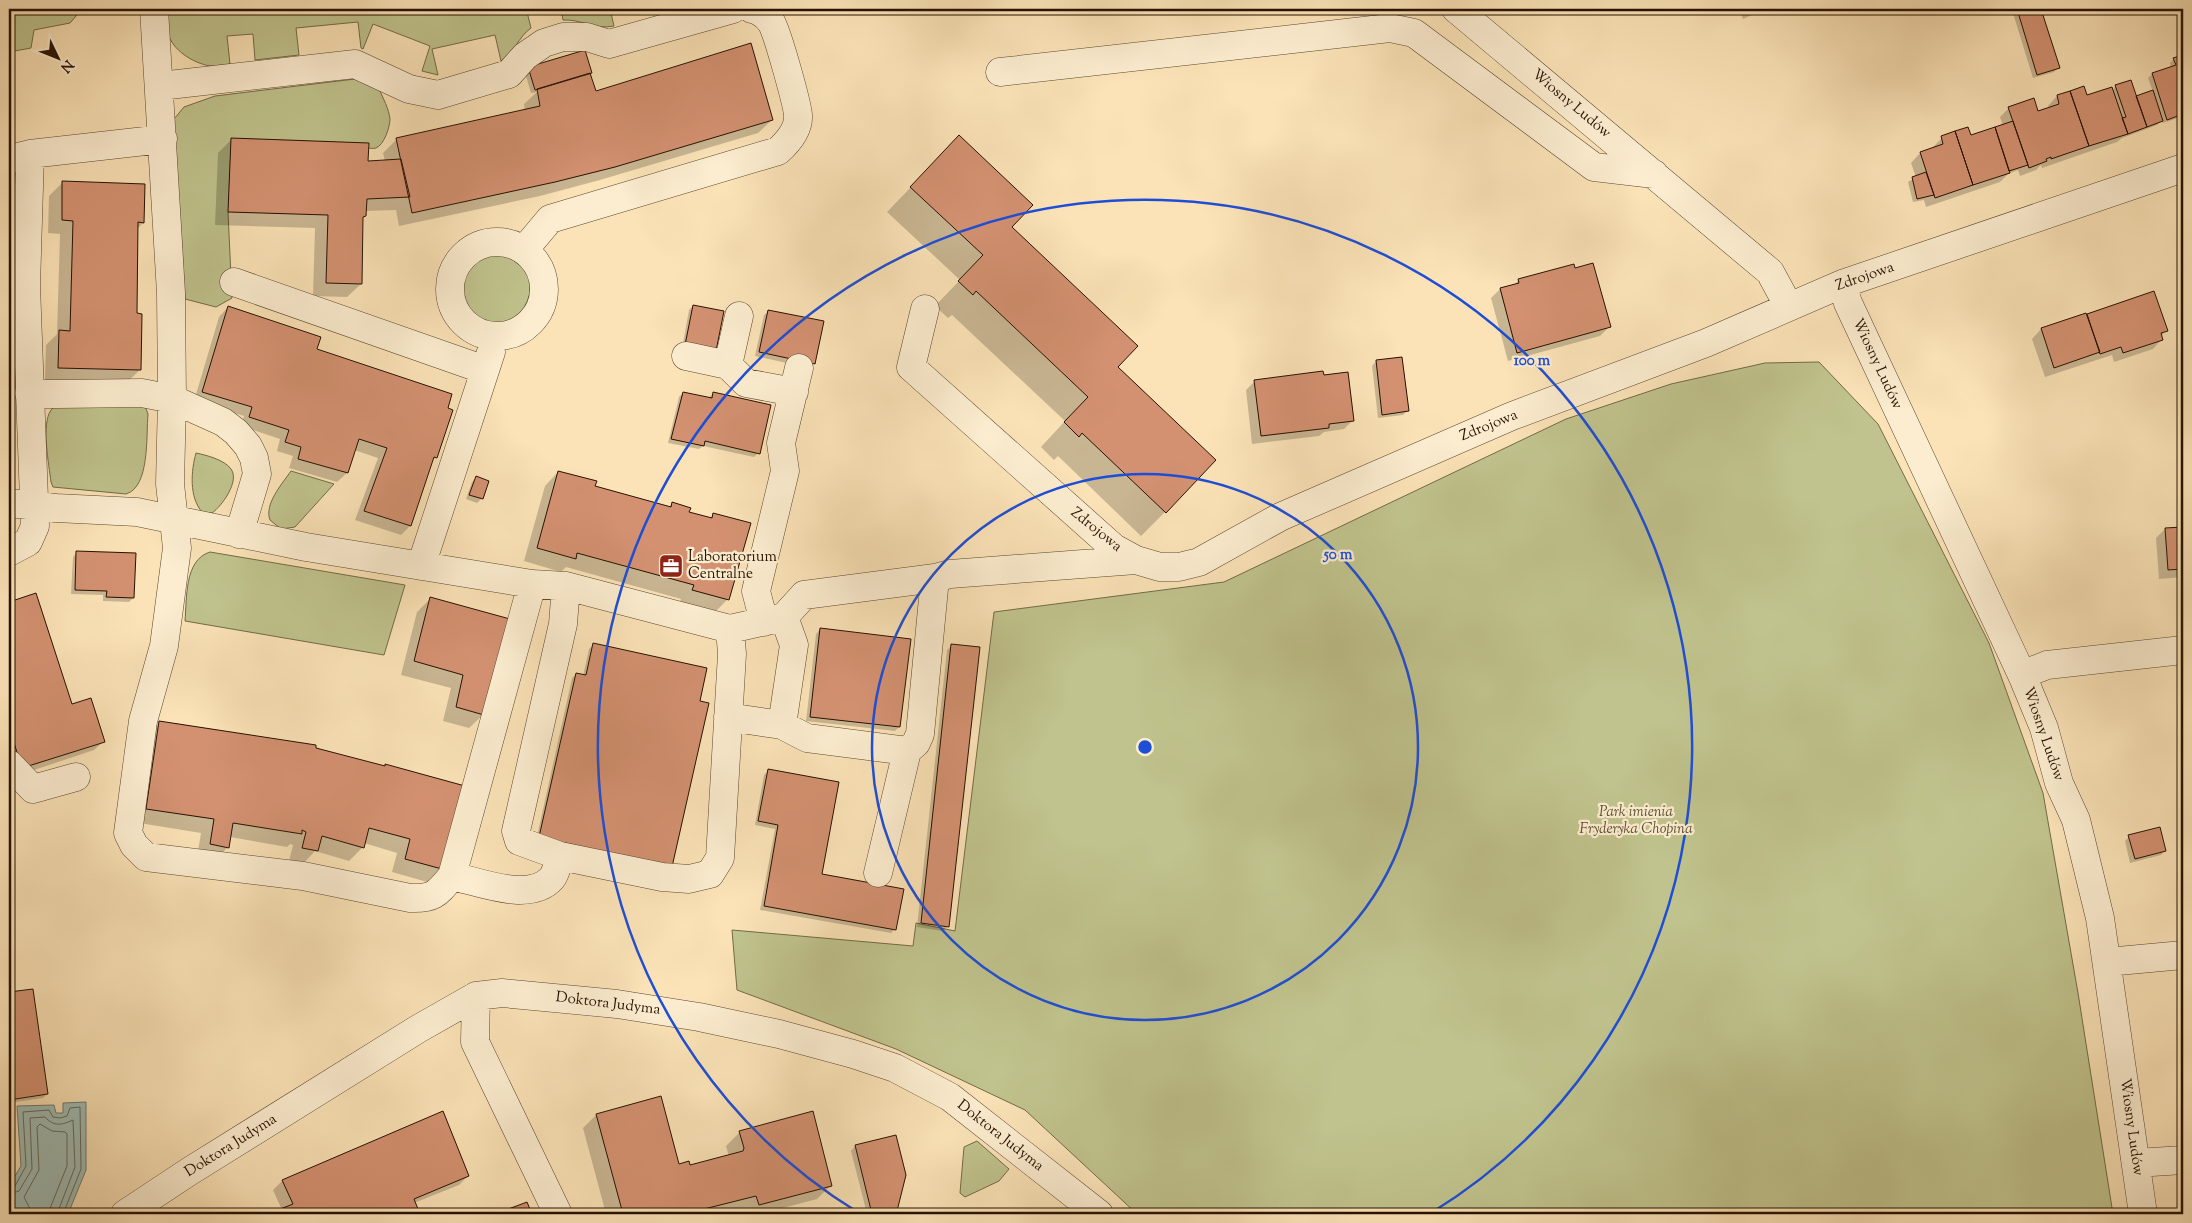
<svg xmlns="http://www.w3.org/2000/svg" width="2192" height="1223" font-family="'Sorts Mill Goudy',serif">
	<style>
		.green { fill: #c0c38d; stroke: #736a47 }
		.water { fill: #a0bdb6; stroke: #6f786e }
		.shadow { fill: #0003 }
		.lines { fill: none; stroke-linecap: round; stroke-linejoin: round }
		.shore { stroke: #63675c; stroke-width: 1 }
		.building { fill: #d39171; stroke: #261101 }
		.minor-casing { stroke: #5b462e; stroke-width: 29 }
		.minor { stroke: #fcedd0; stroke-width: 28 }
		.ring { fill: none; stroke: #1d4ed8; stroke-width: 2.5 }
		.labels { text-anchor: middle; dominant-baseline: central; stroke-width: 4.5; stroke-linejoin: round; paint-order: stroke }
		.street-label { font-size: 15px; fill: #261101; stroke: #fcedd0 }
		.poi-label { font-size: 15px; fill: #261101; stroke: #fcedd0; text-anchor: start }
		.park-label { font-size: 15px; font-style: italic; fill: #5c4f32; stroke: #fcedd0 }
		.centre { fill: #1d4ed8; stroke: #fcedd0; stroke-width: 2.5 }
		.ring-label { font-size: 15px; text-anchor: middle; font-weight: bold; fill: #1d4ed8; stroke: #fcedd0; stroke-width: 4.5; stroke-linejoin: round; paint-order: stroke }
	</style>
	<rect width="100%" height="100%" fill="#fbe3b7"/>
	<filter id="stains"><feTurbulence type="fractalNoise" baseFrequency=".004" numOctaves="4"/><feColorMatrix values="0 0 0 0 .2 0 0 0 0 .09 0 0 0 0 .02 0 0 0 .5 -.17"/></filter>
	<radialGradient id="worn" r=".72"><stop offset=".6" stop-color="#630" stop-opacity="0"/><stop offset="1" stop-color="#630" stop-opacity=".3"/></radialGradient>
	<path class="green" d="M 9,9 L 82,9 L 70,23 L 34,30 L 31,48 L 9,52 Z
		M 167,9 L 543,9 L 527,12 L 531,28 C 518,37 514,54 501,61 L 495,35 L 432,49 L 438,75 L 422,71 L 430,46 L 373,24 L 363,49 L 361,48 L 358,22 L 296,28 L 299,55 L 255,60 L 253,34 L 227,36 L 230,64 C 223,65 216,66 210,66 C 193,63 172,50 168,33 C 166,25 167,16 167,9 Z
		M 561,9 L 610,9 L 614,26 C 594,30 581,19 563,20 Z
		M 355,79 L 379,89 C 383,98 389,109 390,119 C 390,127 384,145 376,148 C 373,149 370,148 368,148 L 228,212 L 232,298 L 216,307 L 185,299 L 174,119 L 184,107 L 215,96 Z
		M460 288a35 35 0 1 1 70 0a35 35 0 1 1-70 0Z
		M 1819,362 L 1878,424 L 1989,643 L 2043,793 L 2078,993 L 2113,1214 L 1137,1214 L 1025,1110 L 896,1049 L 737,990 L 732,930 L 913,946 L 916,923 L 955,931 L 994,612 L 1224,582 L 1566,419 L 1671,384 L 1765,363 Z
		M 61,403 L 145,406 L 148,414 C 146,436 150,487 126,494 L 53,487 L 51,482 C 49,465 41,424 51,410 C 53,407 58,405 61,403 Z
		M 196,453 C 206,455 225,460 231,469 C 240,481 222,506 212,513 L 202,512 C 189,497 191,471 196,453 Z
		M 291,471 L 334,484 L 295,527 L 281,529 L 270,520 C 264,504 282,484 291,471 Z
		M 210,552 L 405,585 L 384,655 L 185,621 C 187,599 184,560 210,552 Z
		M 977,1141 L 1009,1169 L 999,1181 L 965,1197 L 960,1193 L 964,1147 Z"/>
	<path class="water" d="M 86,1102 L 86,1170 L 68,1214 L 13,1214 L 9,1209 L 9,1186 L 21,1166 L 17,1106 L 54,1105 L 56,1113 L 63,1113 L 63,1103 Z"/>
	<path class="shadow" d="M 1739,9 L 1765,9 L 1743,19 Z
		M 2013,9 L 2040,9 L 2058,68 L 2054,72 L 2033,78 L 2012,10 Z
		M 2183,56 L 2183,116 L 2163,123 L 2162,120 L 2157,125 L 2122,138 L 2117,142 L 2042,168 L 2041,165 L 2036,170 L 2020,176 L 2018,170 L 2008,174 L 2000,182 L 1926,207 L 1924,200 L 1913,202 L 1908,182 L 1916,177 L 1911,163 L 1920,153 L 1933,149 L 1933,147 L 1942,138 L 1970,136 L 2003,126 L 2000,117 L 2009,108 L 2038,112 L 2049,108 L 2048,106 L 2057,96 L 2086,97 L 2112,91 L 2116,86 L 2136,98 L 2153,92 L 2148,78 L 2152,74 L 2171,68 L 2170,63 L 2174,59 Z
		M 529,68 L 589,74 L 595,92 L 772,120 L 758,133 L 600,180 L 540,196 L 399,226 L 396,210 L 365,211 L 365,216 L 362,219 L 361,284 L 347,297 L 313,296 L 315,228 L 215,225 L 218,153 L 231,140 L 366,163 L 385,161 L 383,153 L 396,140 L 525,111 L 524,104 L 537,92 L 531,93 L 525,73 Z
		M 936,161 L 1010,227 L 1116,367 L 1165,512 L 1141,536 L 1058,456 L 1054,460 L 1041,447 L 1065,421 L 952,315 L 948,318 L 935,306 L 960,280 L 887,212 Z
		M 63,182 L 143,223 L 137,229 L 135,315 L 140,370 L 126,383 L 45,381 L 46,345 L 57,334 L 60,234 L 48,233 L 49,196 Z
		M 1519,280 L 1609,327 L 1600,336 L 1508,361 L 1491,298 L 1500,289 L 1513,286 Z
		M 2153,292 L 2166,331 L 2161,336 L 2162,339 L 2153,349 L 2114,362 L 2112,355 L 2045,377 L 2032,339 L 2041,329 Z
		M 693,306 L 711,355 L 682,349 L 689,310 Z
		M 228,307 L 315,350 L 436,457 L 431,462 L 410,526 L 401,535 L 355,520 L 378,458 L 354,450 L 347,473 L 337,482 L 289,468 L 293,456 L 277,451 L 280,439 L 241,426 L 244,416 L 194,401 L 219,317 Z
		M 769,311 L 814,363 L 809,368 L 755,356 L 764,315 Z
		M 1401,358 L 1407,411 L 1403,415 L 1378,418 L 1372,366 L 1376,361 Z
		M 1255,381 L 1353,420 L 1344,429 L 1324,432 L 1319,436 L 1252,444 L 1246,390 Z
		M 683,393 L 708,398 L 713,394 L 758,453 L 754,457 L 703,446 L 699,449 L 668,443 L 679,397 Z
		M 558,472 L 594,487 L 668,507 L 672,504 L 688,513 L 709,519 L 714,514 L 728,599 L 714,613 L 679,603 L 681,599 L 566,567 L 561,572 L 524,561 L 545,486 Z
		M 476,478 L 482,498 L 477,503 L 466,499 L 472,482 Z
		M 2183,528 L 2183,577 L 2159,579 L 2156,538 L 2165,529 Z
		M 77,552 L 133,598 L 129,602 L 103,601 L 103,595 L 71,594 L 73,557 Z
		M 35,594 L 71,706 L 104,741 L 94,750 L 13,777 L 9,764 L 9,603 Z
		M 431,598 L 483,715 L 469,728 L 443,721 L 451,688 L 401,675 L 417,612 Z
		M 820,629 L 909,640 L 899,727 L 895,731 L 806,721 L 816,634 Z
		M 593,645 L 671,866 L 536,841 L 572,678 L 576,674 L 583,676 L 589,649 Z
		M 952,645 L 948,926 L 943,931 L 917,927 L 947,650 Z
		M 160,722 L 314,748 L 441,868 L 427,882 L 392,872 L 397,853 L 364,843 L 363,847 L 349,861 L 315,851 L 303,864 L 289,861 L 293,845 L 290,844 L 287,847 L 230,837 L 228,847 L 214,861 L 197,857 L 201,833 L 133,822 L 146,736 Z
		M 768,771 L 820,875 L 895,929 L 891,933 L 760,910 L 775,829 L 755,825 L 764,775 Z
		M 2129,837 L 2165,851 L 2161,855 L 2130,863 L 2125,841 Z
		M 32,990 L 47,1094 L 43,1098 L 9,1103 L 9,994 Z
		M 660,1098 L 678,1166 L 689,1167 L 729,1156 L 726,1146 L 740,1132 L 831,1185 L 817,1199 L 760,1214 L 744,1214 L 743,1208 L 720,1214 L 606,1214 L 583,1128 L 596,1115 Z
		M 442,1113 L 468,1176 L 459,1185 L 414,1203 L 419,1214 L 271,1214 L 282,1210 L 273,1190 L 282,1181 Z
		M 895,1137 L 896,1210 L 892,1214 L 867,1214 L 851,1151 L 855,1146 Z
		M 1013,1209 L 1018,1214 L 1008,1214 Z"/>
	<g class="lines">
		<path class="shore" d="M 9,1188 L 15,1186 L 26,1166 L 23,1112 L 49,1110 L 53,1117 L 60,1118 L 67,1116 L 70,1108 L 80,1107 L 81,1169 L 63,1214
			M 9,1194 L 19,1191 L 32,1169 L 30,1118 L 45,1117 C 54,1127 62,1125 73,1120 L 75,1167 L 57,1214
			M 30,1214 L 29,1207 L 24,1197 L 39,1170 L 37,1127 L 40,1124 L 52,1131 L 65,1132 L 67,1134 L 67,1166 L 51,1206 L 49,1214"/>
	</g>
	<path class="building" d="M 2017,9 L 2041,9 L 2060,68 L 2037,75 Z
		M 751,43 L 773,120 L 615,167 L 555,182 L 412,213 L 396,138 L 540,106 L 537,89 L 590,73 L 596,91 Z
		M 585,50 L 592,73 L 535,90 L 528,67 Z
		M 2183,55 L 2183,114 L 2167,120 L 2152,73 L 2176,65 L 2173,58 Z
		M 2131,80 L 2147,127 L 2128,134 L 2122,118 L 2126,117 L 2115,85 Z
		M 2084,86 L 2087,95 L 2112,87 L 2128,134 L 2089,146 L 2070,91 Z
		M 2153,90 L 2163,121 L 2147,127 L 2136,96 Z
		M 2070,91 L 2089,146 L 2051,159 L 2051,157 L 2046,159 L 2047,161 L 2029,168 L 2008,107 L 2034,98 L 2038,111 L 2059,104 L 2057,95 Z
		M 2013,121 L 2028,165 L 2009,171 L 1995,127 Z
		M 1968,127 L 1971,135 L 1995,127 L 2010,173 L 1973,185 L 1955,131 Z
		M 1955,131 L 1973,185 L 1935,198 L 1920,152 L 1943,144 L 1941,136 Z
		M 959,135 L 1033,205 L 1012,227 L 1138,346 L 1118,367 L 1216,460 L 1166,513 L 1082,433 L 1079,437 L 1064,422 L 1088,397 L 976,291 L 973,295 L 958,281 L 983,255 L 910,187 Z
		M 231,138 L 369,143 L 368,161 L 401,159 L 410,197 L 367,199 L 366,216 L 363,217 L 362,284 L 326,283 L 328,215 L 228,212 Z
		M 1926,172 L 1934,195 L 1917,199 L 1912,177 Z
		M 62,181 L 145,184 L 144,223 L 138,222 L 137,313 L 142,314 L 141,370 L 58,368 L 59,330 L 70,331 L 73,221 L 62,220 Z
		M 1593,263 L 1611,327 L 1517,353 L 1500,288 L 1519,283 L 1518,279 L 1574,264 L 1575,268 Z
		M 2154,291 L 2168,331 L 2161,333 L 2163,340 L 2123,353 L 2121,347 L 2100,354 L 2087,314 Z
		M 693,305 L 724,311 L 716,351 L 685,345 Z
		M 228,306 L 321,337 L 317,349 L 452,394 L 448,408 L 453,410 L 437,458 L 434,457 L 411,526 L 364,511 L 387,448 L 359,439 L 348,473 L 298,459 L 301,447 L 285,442 L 289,430 L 249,417 L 252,407 L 202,392 Z
		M 768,310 L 824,321 L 815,364 L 759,352 Z
		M 2086,313 L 2100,352 L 2054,368 L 2041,328 Z
		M 1402,357 L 1409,411 L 1382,415 L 1376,360 Z
		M 1323,371 L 1324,375 L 1348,372 L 1354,421 L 1329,424 L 1329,428 L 1261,436 L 1254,380 Z
		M 683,392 L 712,398 L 713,392 L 771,405 L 760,454 L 705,441 L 704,446 L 671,439 Z
		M 558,471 L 597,481 L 595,486 L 671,507 L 672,502 L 691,508 L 689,512 L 712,518 L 713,513 L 751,523 L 729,600 L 692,590 L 694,585 L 577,553 L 576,559 L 537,548 Z
		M 476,476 L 489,481 L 483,499 L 469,495 Z
		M 2183,527 L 2183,569 L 2168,570 L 2165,528 Z
		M 76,551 L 136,553 L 134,598 L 106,597 L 107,591 L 75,590 Z
		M 36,593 L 72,704 L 91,698 L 105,742 L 22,768 L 9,727 L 9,602 Z
		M 430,597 L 510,619 L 484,715 L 456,707 L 463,675 L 414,661 Z
		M 820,628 L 911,639 L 900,727 L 810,717 Z
		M 593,643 L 707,668 L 700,701 L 709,703 L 672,867 L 539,837 L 576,673 L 586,675 Z
		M 951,644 L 980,647 L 949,927 L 921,923 Z
		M 159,721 L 316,745 L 316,748 L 385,766 L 385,764 L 465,786 L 442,869 L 405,859 L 410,839 L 369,828 L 364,848 L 322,836 L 318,851 L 302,848 L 306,832 L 302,830 L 302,834 L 233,823 L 229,848 L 210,844 L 214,819 L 146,809 Z
		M 768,769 L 839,782 L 822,874 L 904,889 L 896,930 L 764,906 L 778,825 L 758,821 Z
		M 2160,827 L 2166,851 L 2135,859 L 2128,835 Z
		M 33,989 L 48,1094 L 9,1100 L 9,992 Z
		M 661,1096 L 679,1164 L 689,1161 L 690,1165 L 743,1151 L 744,1148 L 739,1131 L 813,1111 L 832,1186 L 759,1205 L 756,1196 L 692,1212 L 692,1214 L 623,1214 L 596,1114 Z
		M 443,1111 L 469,1176 L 414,1199 L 420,1214 L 268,1214 L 293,1204 L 282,1180 Z
		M 896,1135 L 906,1175 L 897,1211 L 884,1214 L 872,1214 L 855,1145 Z
		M 527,1202 L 532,1214 L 495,1214 Z"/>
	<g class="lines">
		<defs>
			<path id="minor" d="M 154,9 L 171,293 L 172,399 L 170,484 L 177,548 L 164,646 L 143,721 L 128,833 L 134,845 L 146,857 L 303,876 L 410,898 C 434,899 437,894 452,876 C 480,882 530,903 552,878 C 556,873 558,863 560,856
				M 1456,9 L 1770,272 L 1789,307
				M 1000,72 L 1390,28 L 1414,33 L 1594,167 L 1654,174
				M 160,86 L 355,64 L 409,89 L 438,95 L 509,74 L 525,56 L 544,43 L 563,37 L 587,37 L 609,44 L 733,9
				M 9,159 L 30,154 L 163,139
				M450 289a47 47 0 1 1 94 0a47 47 0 1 1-94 0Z
				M 524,250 L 550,219 L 778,151 C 788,142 799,129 798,115 C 797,103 777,31 771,22 C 766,15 760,11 752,9
				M 234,282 L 485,370
				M 1842,284 L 1848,303 L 2022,675 L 2044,728 L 2059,783 L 2076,820 L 2100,918 L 2143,1214
				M 925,309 L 911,367 L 1114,548 L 1136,560 L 1160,567 L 1179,567 L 1199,562 L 1280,517 L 1512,416 L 1706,343 L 1842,284 L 2183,168
				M 739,316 L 728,365 L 746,383 L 794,392
				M 686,356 L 728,365
				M 29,393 L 57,394 L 142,393 L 172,399 L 223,422 L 236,432 L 248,446 L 254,458 L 257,474 L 239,534
				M 9,503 L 56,508 L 137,512 L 306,547 L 532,584 L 566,586 L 730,629 L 784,617 L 804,595 L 935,578
				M 9,552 L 28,542 L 35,526 L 26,286 L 30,154
				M 421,566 L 491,352
				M 566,586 L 563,624 L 516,831 L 519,841 L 560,856 L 662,877 L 689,879 L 710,874 L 720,858 L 732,654 L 730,629
				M 764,622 L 756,591 L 785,471 L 781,443 L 799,368
				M 2022,675 L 2047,665 L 2183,650
				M 728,717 L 782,725 L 794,645 L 784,617
				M 782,725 L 807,738 L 907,751 L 916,743 L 920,734 L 935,578 L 950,574 L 1136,560
				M 9,764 L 33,789 L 76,777
				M 878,873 L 907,751
				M 452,876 L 532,584
				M 2107,962 L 2183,955
				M 476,996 L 475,1042 L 558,1214
				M 2136,1163 L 2183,1160
				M 125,1214 L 190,1171 L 418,1029 L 476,996 L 502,993 L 617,1004 L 699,1017 L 779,1034 L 853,1054 L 895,1068 L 950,1097 L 1099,1214"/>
		</defs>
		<use href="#minor" class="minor-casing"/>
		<use href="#minor" class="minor"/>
	</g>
	<g class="ring">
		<circle cx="1145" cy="747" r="273"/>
		<path d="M859 1213A547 547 0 1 1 1431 1213"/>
	</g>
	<defs>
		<symbol id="office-square" viewBox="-11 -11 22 22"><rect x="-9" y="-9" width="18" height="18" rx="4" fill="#8f2418" stroke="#fcedd0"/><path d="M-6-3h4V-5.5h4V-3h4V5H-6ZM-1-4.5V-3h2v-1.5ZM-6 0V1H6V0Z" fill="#fff"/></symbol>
	</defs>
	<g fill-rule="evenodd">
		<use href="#office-square" x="657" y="552" width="28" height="28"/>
	</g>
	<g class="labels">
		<g class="street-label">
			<text transform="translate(1571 104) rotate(40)">Wiosny Ludów</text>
			<text transform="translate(1865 277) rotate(-19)">Zdrojowa</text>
			<text transform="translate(1877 364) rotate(65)">Wiosny Ludów</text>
			<text transform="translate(1489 426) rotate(-22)">Zdrojowa</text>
			<text transform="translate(1096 530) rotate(39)">Zdrojowa</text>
			<text transform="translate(2043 734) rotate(71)">Wiosny Ludów</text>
			<text transform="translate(608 1004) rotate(7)">Doktora Judyma</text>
			<text transform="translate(2131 1127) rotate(82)">Wiosny Ludów</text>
			<text transform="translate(1000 1136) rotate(38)">Doktora Judyma</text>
			<text transform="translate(231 1146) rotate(-32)">Doktora Judyma</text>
		</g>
		<g class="poi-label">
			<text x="688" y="557">Laboratorium<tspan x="688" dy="17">Centralne</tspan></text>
		</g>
		<g class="park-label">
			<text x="1636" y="812">Park imienia<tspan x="1636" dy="17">Fryderyka Chopina</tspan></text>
		</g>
	</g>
	<circle cx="1145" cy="747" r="8" class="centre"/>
	<g class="ring-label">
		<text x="1532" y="365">100 m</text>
		<text x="1338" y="559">50 m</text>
	</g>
	<rect width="2192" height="1223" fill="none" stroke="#fbe3b7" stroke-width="30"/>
	<rect x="10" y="10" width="2172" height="1203" fill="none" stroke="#261101" stroke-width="2.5"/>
	<rect x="15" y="15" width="2162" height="1193" fill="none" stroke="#261101"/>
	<g transform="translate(58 58) rotate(133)" stroke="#fcedd0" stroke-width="4" paint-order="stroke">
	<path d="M0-4L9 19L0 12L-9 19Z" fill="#261101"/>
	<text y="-8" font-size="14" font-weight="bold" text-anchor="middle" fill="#261101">N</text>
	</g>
	<rect width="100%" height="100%" filter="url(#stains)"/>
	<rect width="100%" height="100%" fill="url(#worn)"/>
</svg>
